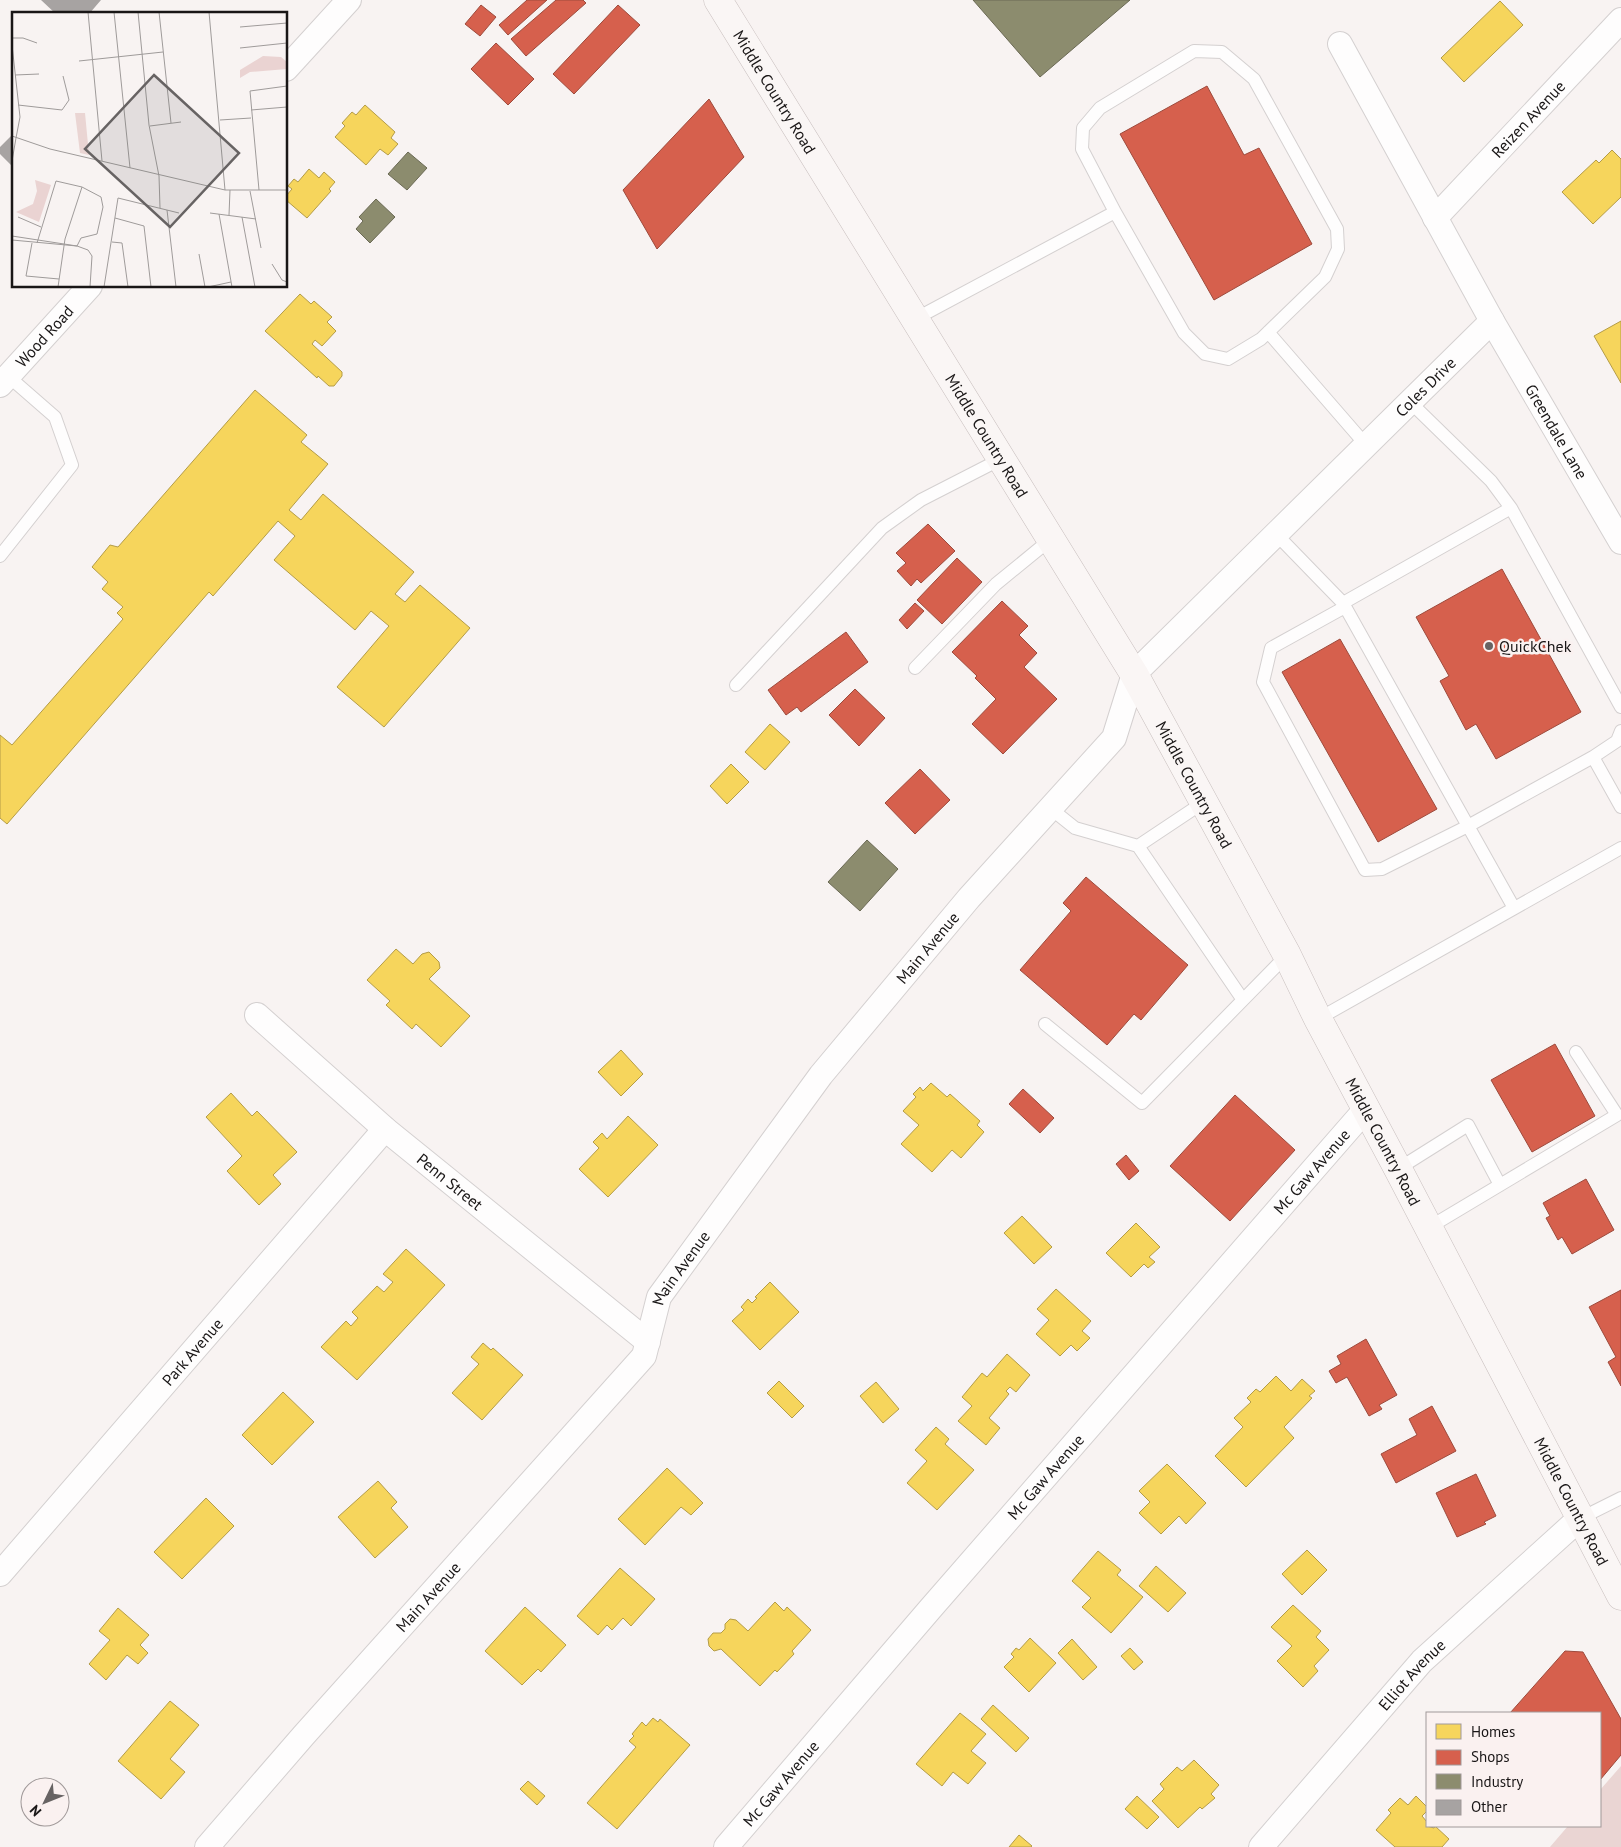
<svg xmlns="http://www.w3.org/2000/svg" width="1621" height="1847" font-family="'PT Sans',sans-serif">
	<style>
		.green { fill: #ead5d3 }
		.homes { fill: #f6d55c; stroke: #b49c47 }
		.shops { fill: #d6604d; stroke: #9d4a3c }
		.industry { fill: #8c8c6e; stroke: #6a6954 }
		.building { fill: #a7a3a2 }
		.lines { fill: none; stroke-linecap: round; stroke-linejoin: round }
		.service-casing { stroke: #d4d0d0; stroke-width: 14 }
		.minor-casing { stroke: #d4d0d0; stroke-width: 26 }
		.primary-casing { stroke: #c8bfbe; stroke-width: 29 }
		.service { stroke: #fefdfd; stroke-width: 12 }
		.minor { stroke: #fefdfd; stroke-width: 24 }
		.primary { stroke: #faf6f5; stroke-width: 28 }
		.poi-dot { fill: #676363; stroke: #faf1f0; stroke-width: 2 }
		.labels { text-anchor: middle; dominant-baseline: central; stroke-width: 5; stroke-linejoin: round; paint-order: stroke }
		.street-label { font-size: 16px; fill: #191616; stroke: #faf1f0 }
		.poi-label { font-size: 16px; fill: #191616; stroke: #faf1f0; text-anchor: start }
		.inset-road { fill: none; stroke: #9f9b9a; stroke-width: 1 }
		.view { fill: #676363; fill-opacity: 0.15; stroke: #676363; stroke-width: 2.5 }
		.inset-edge { fill: none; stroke: #191616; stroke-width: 2.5 }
	</style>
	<rect width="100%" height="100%" fill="#f8f3f2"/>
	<path class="green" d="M 1621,1766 L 1621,1847 L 1550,1847 L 1568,1826 L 1600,1826 L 1600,1790 Z"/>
	<path class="homes" d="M 1500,1 L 1523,25 L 1464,82 L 1441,58 Z
		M 365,105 L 395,132 L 391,138 L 398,144 L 388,155 L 380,149 L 366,165 L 335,137 L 345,126 L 342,123 L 352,112 L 356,115 Z
		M 1612,150 L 1621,159 L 1621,197 L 1593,224 L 1562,192 L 1596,160 L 1599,163 Z
		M 309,169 L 319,178 L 324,172 L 335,182 L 329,189 L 331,191 L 307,218 L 286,200 L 286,196 L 292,189 L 288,186 L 294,179 L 298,182 Z
		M 300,294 L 311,304 L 314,301 L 332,317 L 327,322 L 336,331 L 322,346 L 315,340 L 312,344 L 342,372 L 342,376 L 334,386 L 329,386 L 318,376 L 317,378 L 265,331 Z
		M 1621,321 L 1621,383 L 1594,336 Z
		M 255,390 L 307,435 L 301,442 L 328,464 L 289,510 L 301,520 L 323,494 L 414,572 L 395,594 L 405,602 L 420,585 L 470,628 L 384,727 L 337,687 L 389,626 L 371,611 L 355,630 L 274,560 L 295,536 L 278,521 L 213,596 L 209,592 L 7,824 L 0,818 L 0,735 L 12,745 L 123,619 L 117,613 L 123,607 L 102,589 L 108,582 L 92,567 L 110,545 L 118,547 Z
		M 770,724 L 790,742 L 765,770 L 745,752 Z
		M 731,764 L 749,782 L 727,804 L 710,786 Z
		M 396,949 L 413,964 L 422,954 L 429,952 L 439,962 L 440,968 L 429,979 L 470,1016 L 441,1047 L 416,1024 L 412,1029 L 386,1005 L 390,1001 L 367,980 Z
		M 621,1050 L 643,1074 L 621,1096 L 598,1072 Z
		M 931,1083 L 947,1097 L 950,1094 L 980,1121 L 977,1125 L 984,1132 L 961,1158 L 952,1150 L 932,1172 L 901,1144 L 919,1125 L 903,1111 L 916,1097 L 913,1094 L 920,1087 L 923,1091 Z
		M 231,1093 L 252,1116 L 257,1111 L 297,1152 L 273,1175 L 281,1184 L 259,1205 L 227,1171 L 242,1156 L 206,1117 Z
		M 628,1116 L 658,1145 L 608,1197 L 579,1169 L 599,1148 L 593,1142 L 602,1133 L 607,1139 Z
		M 1022,1216 L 1052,1247 L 1034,1264 L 1004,1233 Z
		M 1136,1223 L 1160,1247 L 1149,1257 L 1155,1262 L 1148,1268 L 1144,1264 L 1131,1277 L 1106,1253 Z
		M 406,1249 L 445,1285 L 357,1380 L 321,1347 L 346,1321 L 351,1326 L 358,1318 L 352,1312 L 377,1286 L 384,1292 L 393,1282 L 383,1274 Z
		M 770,1282 L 799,1312 L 760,1350 L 732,1321 L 744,1310 L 741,1307 L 748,1299 L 752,1303 L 757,1298 L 755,1297 Z
		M 1056,1289 L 1091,1321 L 1082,1331 L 1090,1338 L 1077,1351 L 1071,1345 L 1060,1356 L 1036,1334 L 1049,1320 L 1037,1309 Z
		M 483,1343 L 491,1350 L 493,1348 L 523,1375 L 482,1420 L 452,1393 L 479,1364 L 471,1357 Z
		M 1007,1354 L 1030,1375 L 1016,1392 L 1010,1387 L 1006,1391 L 1009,1394 L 989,1418 L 1000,1428 L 986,1445 L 958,1421 L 972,1406 L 962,1397 L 982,1373 L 987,1377 Z
		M 1276,1376 L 1291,1391 L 1302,1379 L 1315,1391 L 1309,1396 L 1312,1398 L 1284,1427 L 1294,1438 L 1246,1487 L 1215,1456 L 1243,1427 L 1234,1418 L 1251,1402 L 1247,1398 L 1256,1389 L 1260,1392 Z
		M 779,1381 L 804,1406 L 792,1418 L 767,1393 Z
		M 876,1382 L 899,1409 L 883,1423 L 860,1396 Z
		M 283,1392 L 314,1422 L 272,1465 L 242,1435 Z
		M 936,1427 L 949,1439 L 945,1444 L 974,1470 L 937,1510 L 907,1483 L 927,1461 L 915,1450 Z
		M 1167,1464 L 1206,1503 L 1186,1524 L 1179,1516 L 1161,1534 L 1139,1513 L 1150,1502 L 1139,1491 Z
		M 667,1468 L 703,1503 L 691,1515 L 681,1507 L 645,1545 L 618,1519 Z
		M 378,1481 L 397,1502 L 391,1508 L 408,1527 L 375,1558 L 338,1517 Z
		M 206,1498 L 234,1526 L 182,1579 L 154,1552 Z
		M 1307,1550 L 1327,1570 L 1302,1595 L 1282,1574 Z
		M 1098,1551 L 1121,1570 L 1117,1575 L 1143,1597 L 1111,1633 L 1082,1607 L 1091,1598 L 1072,1581 Z
		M 1156,1566 L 1186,1593 L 1168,1612 L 1139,1586 Z
		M 620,1568 L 655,1599 L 631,1626 L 623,1618 L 612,1630 L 607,1625 L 598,1635 L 577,1616 Z
		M 775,1602 L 784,1611 L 787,1607 L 811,1630 L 792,1651 L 794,1654 L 777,1672 L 775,1670 L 760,1686 L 721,1649 L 714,1651 L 709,1646 L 708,1639 L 713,1633 L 721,1633 L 725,1629 L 725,1624 L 730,1619 L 736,1620 L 748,1631 Z
		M 1293,1605 L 1321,1631 L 1316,1637 L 1329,1650 L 1314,1666 L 1318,1671 L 1303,1687 L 1277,1661 L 1292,1646 L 1271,1627 Z
		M 525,1607 L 566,1645 L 541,1672 L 538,1669 L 522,1685 L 485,1651 Z
		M 118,1608 L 149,1635 L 140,1645 L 148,1653 L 138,1664 L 127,1655 L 106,1680 L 89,1664 L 110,1640 L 99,1631 Z
		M 1030,1638 L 1056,1663 L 1029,1692 L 1004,1667 L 1014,1657 L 1011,1654 L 1016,1648 L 1019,1650 Z
		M 1072,1639 L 1097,1667 L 1083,1680 L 1058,1653 Z
		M 1130,1648 L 1143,1662 L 1134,1670 L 1121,1656 Z
		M 170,1701 L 199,1725 L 170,1759 L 185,1772 L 161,1799 L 118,1761 Z
		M 993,1705 L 1029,1738 L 1016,1752 L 981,1719 Z
		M 960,1713 L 986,1734 L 971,1751 L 986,1763 L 968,1784 L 953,1772 L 942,1786 L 916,1764 Z
		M 653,1718 L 658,1722 L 660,1719 L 690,1745 L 617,1829 L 587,1803 L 636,1747 L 629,1741 L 634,1736 L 632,1734 L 642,1722 L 646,1726 Z
		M 1194,1760 L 1219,1785 L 1211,1794 L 1215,1798 L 1202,1809 L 1200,1807 L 1178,1828 L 1152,1801 L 1164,1789 L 1160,1784 L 1177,1767 L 1182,1771 Z
		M 528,1781 L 545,1796 L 537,1805 L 520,1789 Z
		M 1137,1796 L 1159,1817 L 1147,1829 L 1125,1809 Z
		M 1416,1796 L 1427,1807 L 1427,1811 L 1422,1816 L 1427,1822 L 1427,1826 L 1434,1828 L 1435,1826 L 1449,1839 L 1442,1847 L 1395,1847 L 1376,1830 L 1391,1813 L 1388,1810 L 1400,1798 L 1408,1805 Z
		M 1019,1835 L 1032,1846 L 1031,1847 L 1009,1847 Z"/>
	<path class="shops" d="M 527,0 L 547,0 L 508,35 L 499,25 Z
		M 556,0 L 583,0 L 586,3 L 526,56 L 511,39 Z
		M 481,5 L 496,17 L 480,36 L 465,24 Z
		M 618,5 L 640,25 L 574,94 L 553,74 Z
		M 496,43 L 534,79 L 508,105 L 471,69 Z
		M 1207,86 L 1244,155 L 1259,148 L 1312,244 L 1214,300 L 1120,134 Z
		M 709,99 L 744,157 L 657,249 L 623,190 Z
		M 928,524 L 955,551 L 921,583 L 917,579 L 911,586 L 897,571 L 906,563 L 896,553 Z
		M 957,558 L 982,582 L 942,624 L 917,600 Z
		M 1502,569 L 1581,712 L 1496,759 L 1476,724 L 1466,730 L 1440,681 L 1449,676 L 1416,617 Z
		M 1002,601 L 1028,626 L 1019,635 L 1037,653 L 1024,667 L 1057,699 L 1003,754 L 972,724 L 996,699 L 975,678 L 977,676 L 952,652 Z
		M 915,603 L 924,611 L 907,629 L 899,620 Z
		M 846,632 L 868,662 L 801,712 L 797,707 L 786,715 L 768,690 Z
		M 1340,639 L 1437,809 L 1378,842 L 1282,672 Z
		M 855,689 L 885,718 L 859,746 L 829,715 Z
		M 920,769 L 950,800 L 915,834 L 885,803 Z
		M 1086,877 L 1188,965 L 1141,1020 L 1134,1014 L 1107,1045 L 1020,970 L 1071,911 L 1063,903 Z
		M 1555,1044 L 1595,1116 L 1532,1152 L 1491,1080 Z
		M 1023,1089 L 1054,1118 L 1040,1133 L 1009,1104 Z
		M 1235,1095 L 1295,1150 L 1230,1221 L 1170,1166 Z
		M 1126,1155 L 1139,1171 L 1129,1180 L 1116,1164 Z
		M 1586,1179 L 1614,1230 L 1572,1254 L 1562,1237 L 1558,1240 L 1546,1218 L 1550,1216 L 1543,1203 Z
		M 1621,1290 L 1621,1386 L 1608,1362 L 1616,1357 L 1589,1307 Z
		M 1366,1339 L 1397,1395 L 1379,1405 L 1382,1409 L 1369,1416 L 1347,1377 L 1336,1383 L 1329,1371 L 1341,1364 L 1337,1356 Z
		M 1432,1406 L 1456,1451 L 1396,1483 L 1381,1454 L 1417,1435 L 1409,1419 Z
		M 1476,1474 L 1496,1516 L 1484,1522 L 1486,1524 L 1457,1537 L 1436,1493 Z
		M 1565,1651 L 1583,1652 L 1621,1719 L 1621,1755 L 1600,1780 L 1600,1713 L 1510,1713 Z"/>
	<path class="industry" d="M 973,0 L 1130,0 L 1040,77 Z
		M 408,152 L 427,168 L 407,190 L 388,174 Z
		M 376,199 L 395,217 L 370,243 L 356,229 L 363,221 L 359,217 Z
		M 867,840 L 898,869 L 860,911 L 828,882 Z"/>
	<path class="building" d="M 41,0 L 101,0 L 89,14 L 56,14 Z
		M 14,133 L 14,168 L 0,154 L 0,147 Z"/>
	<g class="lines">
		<defs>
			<path id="service" d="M 915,319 L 1115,212 L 1082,149 L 1083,128 L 1100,108 L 1194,51 L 1222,52 L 1254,79 L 1337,229 L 1338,249 L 1325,277 L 1261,339 L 1228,359 L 1205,354 L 1184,333 L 1115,212
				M 1268,332 L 1366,445
				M 1410,402 L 1491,481 L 1511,508 L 1621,707
				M 1276,534 L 1343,603 L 1514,908
				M 0,556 L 72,465 L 55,417 L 8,376
				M 1343,603 L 1511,508
				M 1345,607 L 1271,648 L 1263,682 L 1365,870 L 1382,869 L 1468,826 L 1593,757
				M 915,668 L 996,584 L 1051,539
				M 736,685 L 882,528 L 921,500 L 1001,459
				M 1621,731 L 1617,741 L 1593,757 L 1621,807
				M 1204,802 L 1138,846 L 1243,1000
				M 1050,808 L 1075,828 L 1138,846
				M 1318,1019 L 1621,848
				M 1045,1024 L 1142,1103 L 1287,955
				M 1398,1169 L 1468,1125 L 1500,1185
				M 1428,1228 L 1617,1115 L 1576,1052
				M 1579,1519 L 1621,1498"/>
			<g id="minor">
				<path id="s1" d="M 1340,44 L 1492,321 L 1621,542"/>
				<path d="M 286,69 L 349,0"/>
				<path id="s2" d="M 1435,218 L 1621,20"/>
				<path id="s3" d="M 0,385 L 90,286"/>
				<path id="s4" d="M 257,1015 L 385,1129 L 648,1342"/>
				<path id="s5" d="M 0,1574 L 385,1129"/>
				<path id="s6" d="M 207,1847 L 304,1735 L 644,1356 L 659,1297 L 821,1075 L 969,898 L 1114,738 L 1134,674 L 1492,321"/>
				<path id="s7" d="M 726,1847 L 931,1608 L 1366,1109"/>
				<path id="s8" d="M 1261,1847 L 1422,1661 L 1579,1519"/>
			</g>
			<g id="primary">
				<path id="s9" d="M 718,0 L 1134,674 L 1287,955 L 1318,1019 L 1398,1169 L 1621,1596"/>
			</g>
		</defs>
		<use href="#service" class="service-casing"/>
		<use href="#minor" class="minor-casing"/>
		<use href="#primary" class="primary-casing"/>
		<use href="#service" class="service"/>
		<use href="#minor" class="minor"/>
		<use href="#primary" class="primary"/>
	</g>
	<circle class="poi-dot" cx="1489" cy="646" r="5"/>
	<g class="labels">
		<g class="street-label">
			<text stroke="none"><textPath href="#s9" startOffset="108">Middle Country Road</textPath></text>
			<text stroke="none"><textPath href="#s2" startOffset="136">Reizen Avenue</textPath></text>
			<text stroke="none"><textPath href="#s3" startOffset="66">Wood Road</textPath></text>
			<text stroke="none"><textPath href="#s6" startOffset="1916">Coles Drive</textPath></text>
			<text stroke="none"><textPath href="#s1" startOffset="444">Greendale Lane</textPath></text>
			<text stroke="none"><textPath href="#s9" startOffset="512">Middle Country Road</textPath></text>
			<text stroke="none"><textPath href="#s9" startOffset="918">Middle Country Road</textPath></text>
			<text stroke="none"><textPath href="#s6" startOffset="1159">Main Avenue</textPath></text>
			<text stroke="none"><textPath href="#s9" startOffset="1322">Middle Country Road</textPath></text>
			<text stroke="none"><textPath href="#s7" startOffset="894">Mc Gaw Avenue</textPath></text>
			<text stroke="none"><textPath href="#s4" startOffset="255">Penn Street</textPath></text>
			<text stroke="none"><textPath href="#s6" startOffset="754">Main Avenue</textPath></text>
			<text stroke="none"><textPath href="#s5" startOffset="294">Park Avenue</textPath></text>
			<text stroke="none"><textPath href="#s7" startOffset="489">Mc Gaw Avenue</textPath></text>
			<text stroke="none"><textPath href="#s9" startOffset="1728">Middle Country Road</textPath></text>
			<text stroke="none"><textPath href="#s6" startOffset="334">Main Avenue</textPath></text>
			<text stroke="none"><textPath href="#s8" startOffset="229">Elliot Avenue</textPath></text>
			<text stroke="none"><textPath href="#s7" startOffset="84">Mc Gaw Avenue</textPath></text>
		</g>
		<g class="poi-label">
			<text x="1499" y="646">QuickChek</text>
		</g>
	</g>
	<g transform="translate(12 12)">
		<rect width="275" height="275" fill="#f8f3f2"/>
		<path d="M 63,101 L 73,101 L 77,143 L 68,141 Z" fill="#ead5d3"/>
		<path d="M 251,44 L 269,45 L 275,50 L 275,57 L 238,60 L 228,66 L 228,58 ZM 23,168 L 39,173 L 27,210 L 4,200 L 21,192 L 25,179 Z" fill="#ead3d2"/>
		<path class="inset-road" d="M 76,0 L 90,149M 102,0 L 118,156M 126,0 L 137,113 L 147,164 L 148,196M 147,0 L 159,111M 197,0 L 213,178M 228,15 L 275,11M 0,26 L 11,26 L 25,31M 0,33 L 8,105 L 4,126M 228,36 L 275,31M 67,49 L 151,40M 3,63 L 27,62M 6,93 L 50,98 L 57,88 L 51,64M 239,98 L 275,95M 208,108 L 239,106M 138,114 L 169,110M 0,124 L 38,137 L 213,178 L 275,178M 0,149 L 4,126M 247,178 L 238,79 L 275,74M 238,179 L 249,236M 155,198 L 164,275M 198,201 L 244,207M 207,202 L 220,275M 217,203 L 218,178M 6,205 L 29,215M 230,205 L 243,275M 103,206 L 132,214 L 139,275M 0,224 L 65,234 L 0,228M 100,230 L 110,231 L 116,275M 20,231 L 14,264 L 47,267M 25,231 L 44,169 L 70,175 L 89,185 L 91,195 L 85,222 L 69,226 L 65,234 L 76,238 L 80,244 L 78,275M 187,242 L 193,275M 260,252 L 270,268 L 275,270M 46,275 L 53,227 L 70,175M 92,275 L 106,186 L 167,201M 196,275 L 219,270"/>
		<path class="view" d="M 142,63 L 227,141 L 158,215 L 73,137 Z"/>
		<rect width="275" height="275" class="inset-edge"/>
	</g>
	<rect x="1426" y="1712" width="175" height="115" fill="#faf1f0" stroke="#a09999"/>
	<rect x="1436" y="1724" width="25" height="15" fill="#f6d55c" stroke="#a09999"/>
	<text x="1471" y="1737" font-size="15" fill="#191616">Homes</text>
	<rect x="1436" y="1750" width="25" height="15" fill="#d6604d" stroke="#a09999"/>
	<text x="1471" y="1762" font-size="15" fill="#191616">Shops</text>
	<rect x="1436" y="1774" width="25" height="15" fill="#8c8c6e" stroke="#a09999"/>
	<text x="1471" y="1787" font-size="15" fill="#191616">Industry</text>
	<rect x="1436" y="1800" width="25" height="15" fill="#a7a3a2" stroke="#a09999"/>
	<text x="1471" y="1812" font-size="15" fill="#191616">Other</text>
	<g transform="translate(45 1802) rotate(227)"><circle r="24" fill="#faf1f0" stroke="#a09999"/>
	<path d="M0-4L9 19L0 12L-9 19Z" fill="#676363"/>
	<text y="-8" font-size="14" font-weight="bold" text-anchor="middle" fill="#191616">N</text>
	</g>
</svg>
